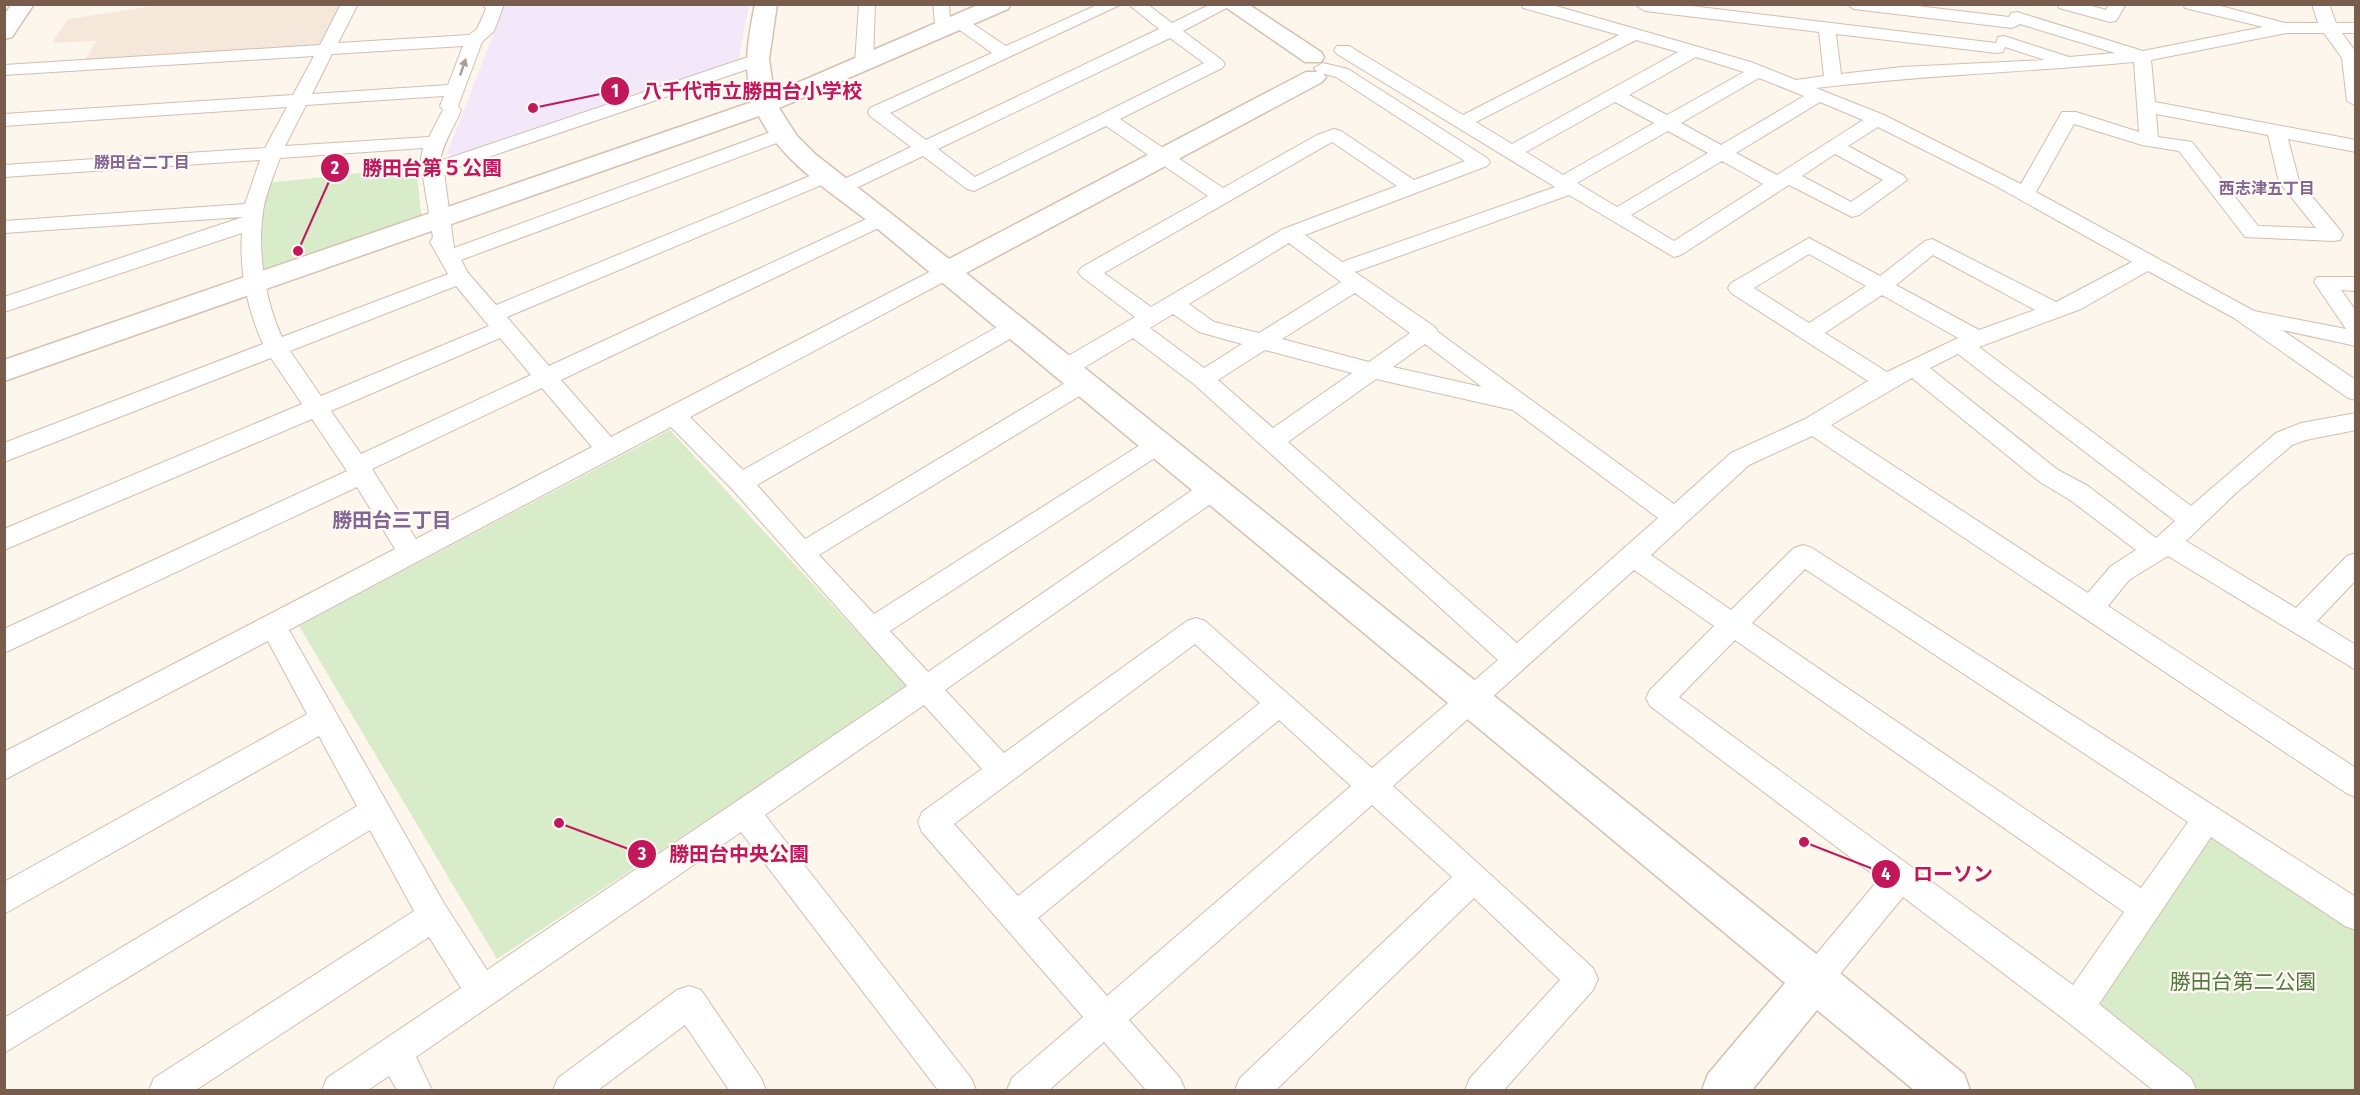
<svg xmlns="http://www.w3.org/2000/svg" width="2360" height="1095" font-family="'Fira Sans Condensed','Noto Sans JP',sans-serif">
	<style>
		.residential { fill: #f5e8da }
		.education { fill: #f3e8fa }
		.green { fill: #d8ecc9 }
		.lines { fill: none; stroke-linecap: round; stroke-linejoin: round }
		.street-casing { stroke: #d1beb0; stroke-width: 2 }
		.secondary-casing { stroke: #d6c0b0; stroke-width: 3 }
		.street { fill: #fff; fill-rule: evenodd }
		.secondary { fill: #fff; fill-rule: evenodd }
		.oneway { fill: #af9d94 }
		.labels { text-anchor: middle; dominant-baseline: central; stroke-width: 4.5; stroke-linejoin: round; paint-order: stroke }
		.far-neighbourhood-label { font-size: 16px; font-weight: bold; fill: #846695; stroke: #fffaf3 }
		.neighbourhood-label { font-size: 20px; font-weight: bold; fill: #846695; stroke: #fffaf3 }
		.near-park-label { font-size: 21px; fill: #537a41; stroke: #fffaf3 }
		.leader { fill: none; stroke: #c2185b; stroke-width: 2 }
		.callout-dot { fill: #c2185b; stroke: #fffaf3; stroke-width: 2 }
		.mark-label { font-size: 18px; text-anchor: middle; font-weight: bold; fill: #fff }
		.callout-label { font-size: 20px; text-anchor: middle; font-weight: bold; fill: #c2185b; stroke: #fffaf3; stroke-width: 4.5; stroke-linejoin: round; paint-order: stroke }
	</style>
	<rect width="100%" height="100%" fill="#fdf6ec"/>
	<path class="residential" d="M 159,5 L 341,5 L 318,46 L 84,62 L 96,41 L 52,43 L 68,19 Z"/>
	<path class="education" d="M 505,5 L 749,5 L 739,58 L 734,64 L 457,157 L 447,153 Z"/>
	<path class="green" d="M 416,167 L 422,221 L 259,280 L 255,221 L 267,183 Z
		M 670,430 L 908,687 L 497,959 L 299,626 Z
		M 2215,831 L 2355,924 L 2355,1090 L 2195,1090 L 2089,1009 Z"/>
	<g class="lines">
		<defs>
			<path id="street" d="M 341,4 L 358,4 L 338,43 L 469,35 L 477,29 L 486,9 L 482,4 L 502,4 L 503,7 L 494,31 L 482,42 L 458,106 L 461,110 C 454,128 443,142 440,161 L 751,56 L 763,56 L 766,60 L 763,64 L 444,172 L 454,248 L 776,130 L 783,128 L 792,134 L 790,138 L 461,260 L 468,273 L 496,305 L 822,171 L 836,171 L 839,175 L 836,179 L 507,317 L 549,366 L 875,215 L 889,215 L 892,219 L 889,223 L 561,380 L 611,437 L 939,267 L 953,267 L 957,272 L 953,277 L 690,417 L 743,470 L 1006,322 L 1014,320 L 1022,322 L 1025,327 L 1022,332 L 757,485 L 805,539 L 1075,377 L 1083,375 L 1091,377 L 1094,383 L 1091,389 L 819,555 L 874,614 L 1151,438 L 1159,435 L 1167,438 L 1171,444 L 1167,450 L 890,631 L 928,672 L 1204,482 L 1213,480 L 1222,482 L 1225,489 L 1222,496 L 945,690 L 1004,753 L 1187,621 L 1196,618 L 1205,621 L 1372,768 L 1498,660 L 1195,385 L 1133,338 L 1072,375 L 1064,377 L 1056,375 L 1053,369 L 1056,363 L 1135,317 L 1082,277 L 1078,272 L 1082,267 L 1208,196 L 1106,126 L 974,191 L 967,189 L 923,156 L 850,191 L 836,191 L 833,187 L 836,183 L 911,147 L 870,116 L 868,112 L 870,108 L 992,53 L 950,23 L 948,33 L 936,33 L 933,4 L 949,4 L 950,21 L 958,17 L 964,18 L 1006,46 L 1099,4 L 1122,4 L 890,113 L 926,140 L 1159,29 L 1128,4 L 1147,4 L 1172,23 L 1211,4 L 1234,4 L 1183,31 L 1222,60 L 1225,64 L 1222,68 L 1120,119 L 1223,188 L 1317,135 L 1334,129 L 1341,131 L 1414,180 L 1465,161 L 1336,77 L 1317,72 L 1314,68 L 1323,63 L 1348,69 L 1487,158 L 1490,162 L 1487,166 L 1305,235 L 1342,262 L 1555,187 L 1337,54 L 1334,50 L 1337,46 L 1349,46 L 1463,115 L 1619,35 L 1523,8 L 1521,4 L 1549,4 L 1751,62 L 1796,80 L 1824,76 L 1819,32 L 1645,11 L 1637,6 L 1675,4 L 1996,43 L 1998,37 L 2004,36 L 2069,57 L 2115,53 L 2020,24 L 2012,28 L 1854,9 L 1846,4 L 1901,4 L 2009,17 L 2011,13 L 2017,12 L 2143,51 L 2263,27 L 2185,8 L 2183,4 L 2213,4 L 2285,23 L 2318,23 L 2312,4 L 2329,4 L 2336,23 L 2356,23 L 2356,33 L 2342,33 L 2356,52 L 2356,106 L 2347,101 L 2342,58 L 2324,33 L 2286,33 L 2151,60 L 2155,102 L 2356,140 L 2356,152 L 2288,139 L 2299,181 L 2340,230 L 2343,235 L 2340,240 L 2333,241 L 2245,237 L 2179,151 L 2142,145 L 2074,124 L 2036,192 L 2254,311 L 2346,329 L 2314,282 L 2317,277 L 2356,277 L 2356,291 L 2341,290 L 2356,311 L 2356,346 L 2282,330 L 2356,380 L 2356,400 L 2348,398 L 2234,318 L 2148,271 L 2081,309 L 1979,347 L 2191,506 L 2276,433 L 2301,423 L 2356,413 L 2356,430 L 2306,440 L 2292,445 L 2236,493 L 2186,541 L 2296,608 L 2347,556 L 2356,553 L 2356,580 L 2317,621 L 2356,645 L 2356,670 L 2168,556 L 2129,580 L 2108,606 L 2356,768 L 2356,797 L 2346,793 L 1812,436 L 1749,465 L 1651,555 L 1731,610 L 1794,548 L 1803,545 L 1812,548 L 2356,897 L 2356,930 L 2345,926 L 2211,837 L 2099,1004 L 2191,1078 L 2196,1090 L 2153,1090 L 2065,1020 L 1903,897 L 1826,991 L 1815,996 L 1804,991 L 1799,980 L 1804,969 L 1879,879 L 1650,706 L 1646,698 L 1650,690 L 1714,626 L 1634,570 L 1393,786 L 1593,968 L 1598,979 L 1593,990 L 1504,1090 L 1465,1090 L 1470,1078 L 1560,980 L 1474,898 L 1276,1090 L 1235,1090 L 1240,1078 L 1452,877 L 1372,805 L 1129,1020 L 1180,1078 L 1185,1090 L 1146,1090 L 1104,1042 L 1049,1090 L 1007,1090 L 1012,1078 L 1083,1017 L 922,832 L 918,822 L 922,812 L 982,769 L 924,705 L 765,815 L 971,1078 L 976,1090 L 938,1090 L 741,832 L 416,1057 L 432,1090 L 397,1090 L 389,1076 L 368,1090 L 322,1090 L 327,1078 L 461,988 L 429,937 L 196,1090 L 149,1090 L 154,1078 L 414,911 L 370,830 L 4,1053 L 4,1018 L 357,806 L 319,736 L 4,914 L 4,882 L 307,714 L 268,641 L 4,780 L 4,752 L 395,549 L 357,487 L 4,653 L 4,629 L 347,471 L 312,419 L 4,550 L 4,529 L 302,404 L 271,358 L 4,462 L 4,443 L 263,344 C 248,311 239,270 242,233 L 4,312 L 4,297 L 243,217 L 4,233 L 4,221 L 245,204 L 260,160 L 4,177 L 4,165 L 265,148 L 287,107 L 4,126 L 4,114 L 293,95 L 314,56 L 4,75 L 4,65 L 320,45 ZM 1836,34 L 1997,53 L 2003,52 L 2005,47 L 2045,60 L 1902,67 L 1841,74 ZM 1170,38 L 1204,63 L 975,177 L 938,149 ZM 1636,40 L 1678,52 L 1512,144 L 1476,122 ZM 463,46 L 448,85 L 312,94 L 332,54 ZM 1696,57 L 1744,72 L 1667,115 L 1629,95 ZM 2134,62 L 2139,132 L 2076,112 L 2062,112 L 2021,184 L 1884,115 L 1816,88 C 1922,75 2028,72 2134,62 ZM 1759,78 L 1804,96 L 1721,145 L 1681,123 ZM 444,96 L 440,106 L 443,110 L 429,137 L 285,146 L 306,105 ZM 1615,102 L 1654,123 L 1563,175 L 1526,152 ZM 1820,102 L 1863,120 L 1777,175 L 1736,153 ZM 2156,114 L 2268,135 L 2279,182 L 2316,228 L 2258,226 L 2192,142 L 2158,137 ZM 1878,127 L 1992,184 L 2132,262 L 2056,302 L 1932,239 L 1925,241 L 1880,276 L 1809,238 L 1731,283 L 1728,288 L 1731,293 L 1868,381 L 1805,419 L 1731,453 L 1674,504 L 1438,332 L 1435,327 L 1355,272 L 1569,195 L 1674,257 L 1681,255 L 1789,185 L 1852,217 L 1859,215 L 1907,180 L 1904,176 L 1848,146 ZM 1668,131 L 1708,153 L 1617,207 L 1577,183 ZM 1332,142 L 1397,186 L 1283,229 L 1151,307 L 1104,273 ZM 423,148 L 420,163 L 425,170 L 423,177 L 433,237 L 430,242 L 448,274 L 282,337 C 265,301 257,251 263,211 C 266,193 274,175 280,158 ZM 1835,154 L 1883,180 L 1851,202 L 1802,176 ZM 1722,161 L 1763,184 L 1674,241 L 1631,215 ZM 1289,243 L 1341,282 L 1259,333 L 1214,322 L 1189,304 ZM 1809,254 L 1866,286 L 1809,323 L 1754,288 ZM 1933,255 L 2035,310 L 1979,330 L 1896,285 ZM 456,286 L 489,326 L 321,396 L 290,351 ZM 1355,293 L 1410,333 L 1369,362 L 1282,339 ZM 1882,295 L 1958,338 L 1887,372 L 1825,333 ZM 1173,314 L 1199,332 L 1242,344 L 1204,368 L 1150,328 ZM 500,338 L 531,375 L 361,454 L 331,411 ZM 1425,344 L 1482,387 L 1393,367 ZM 1265,350 L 1352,373 L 1273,428 L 1218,380 ZM 1958,354 L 2175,521 L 2156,538 L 2088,486 L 2058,470 L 1930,368 ZM 1912,378 L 2040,482 L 2070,500 L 2136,550 L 2111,566 L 2088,593 L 1831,425 ZM 1376,379 L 1513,410 L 1658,518 L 1517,643 L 1288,442 ZM 542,388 L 592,447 L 416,539 L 372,469 ZM 671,427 L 732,489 L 907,686 L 487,970 L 445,905 L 289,630 ZM 1805,569 L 2188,822 L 2141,888 L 1752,623 ZM 1735,640 L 2124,912 L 2073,985 L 1679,697 ZM 1195,644 L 1260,703 L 1018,896 L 954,824 ZM 1279,720 L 1351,786 L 1107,996 L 1038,918 Z
				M 859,4 L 875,4 L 873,63 L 864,68 L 855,63 Z
				M 2057,4 L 2085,4 L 2106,10 L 2109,4 L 2126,4 L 2116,21 L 2110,22 L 2059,8 Z
				M 689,986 L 701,990 L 761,1078 L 766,1090 L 729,1090 L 685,1025 L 598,1090 L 553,1090 L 558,1078 L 677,990 Z"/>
			<path id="secondary" d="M 12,4 L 34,4 L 12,37 L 4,39 L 4,15 Z
				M 755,4 L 777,4 L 769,59 L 774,93 L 980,4 L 1011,4 L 1008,9 L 779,108 L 797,136 L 815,154 L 949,259 L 1306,72 L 1322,72 L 1326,77 L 1322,82 L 966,273 L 1830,965 L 1964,1074 L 1970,1090 L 1914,1090 L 1817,1010 L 1752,1090 L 1702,1090 L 1708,1074 L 1785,983 L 873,225 C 833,193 782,163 759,116 L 4,381 L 4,360 L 752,102 C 743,67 748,39 755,4 Z
				M 1221,4 L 1248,4 L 1321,52 L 1324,57 L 1321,62 L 1305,62 Z"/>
		</defs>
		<use href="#street" class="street-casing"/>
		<use href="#secondary" class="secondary-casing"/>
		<use href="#street" class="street"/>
		<use href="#secondary" class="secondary"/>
	</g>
	<defs><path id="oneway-solid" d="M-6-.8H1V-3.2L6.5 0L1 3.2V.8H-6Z" transform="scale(1.5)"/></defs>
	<use class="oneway" href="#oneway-solid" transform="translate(463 67) rotate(-71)"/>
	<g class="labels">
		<g class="far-neighbourhood-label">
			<text x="142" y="162">勝田台二丁目</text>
			<text x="2267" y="188">西志津五丁目</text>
		</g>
		<g class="neighbourhood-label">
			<text x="392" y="520">勝田台三丁目</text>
		</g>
		<g class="near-park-label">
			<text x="2243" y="982">勝田台第二公園</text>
		</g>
	</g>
	<path class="leader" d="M533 108L615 91M298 251L335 168M559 823L642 854M1804 842L1886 874"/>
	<g class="callout-dot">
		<circle cx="533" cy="108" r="6"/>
		<circle cx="298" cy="251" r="6"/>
		<circle cx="559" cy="823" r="6"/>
		<circle cx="1804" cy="842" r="6"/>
		<circle cx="615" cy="91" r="15"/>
		<circle cx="335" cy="168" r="15"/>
		<circle cx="642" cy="854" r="15"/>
		<circle cx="1886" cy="874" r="15"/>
	</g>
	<g class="mark-label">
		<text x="615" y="97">1</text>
		<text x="335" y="174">2</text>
		<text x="642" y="860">3</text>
		<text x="1886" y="880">4</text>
	</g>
	<g class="callout-label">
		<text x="752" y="98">八千代市立勝田台小学校</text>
		<text x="432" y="175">勝田台第５公園</text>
		<text x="739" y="861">勝田台中央公園</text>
		<text x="1953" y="881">ローソン</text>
	</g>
	<rect width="2360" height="1095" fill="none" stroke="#7a5c4d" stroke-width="12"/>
</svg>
